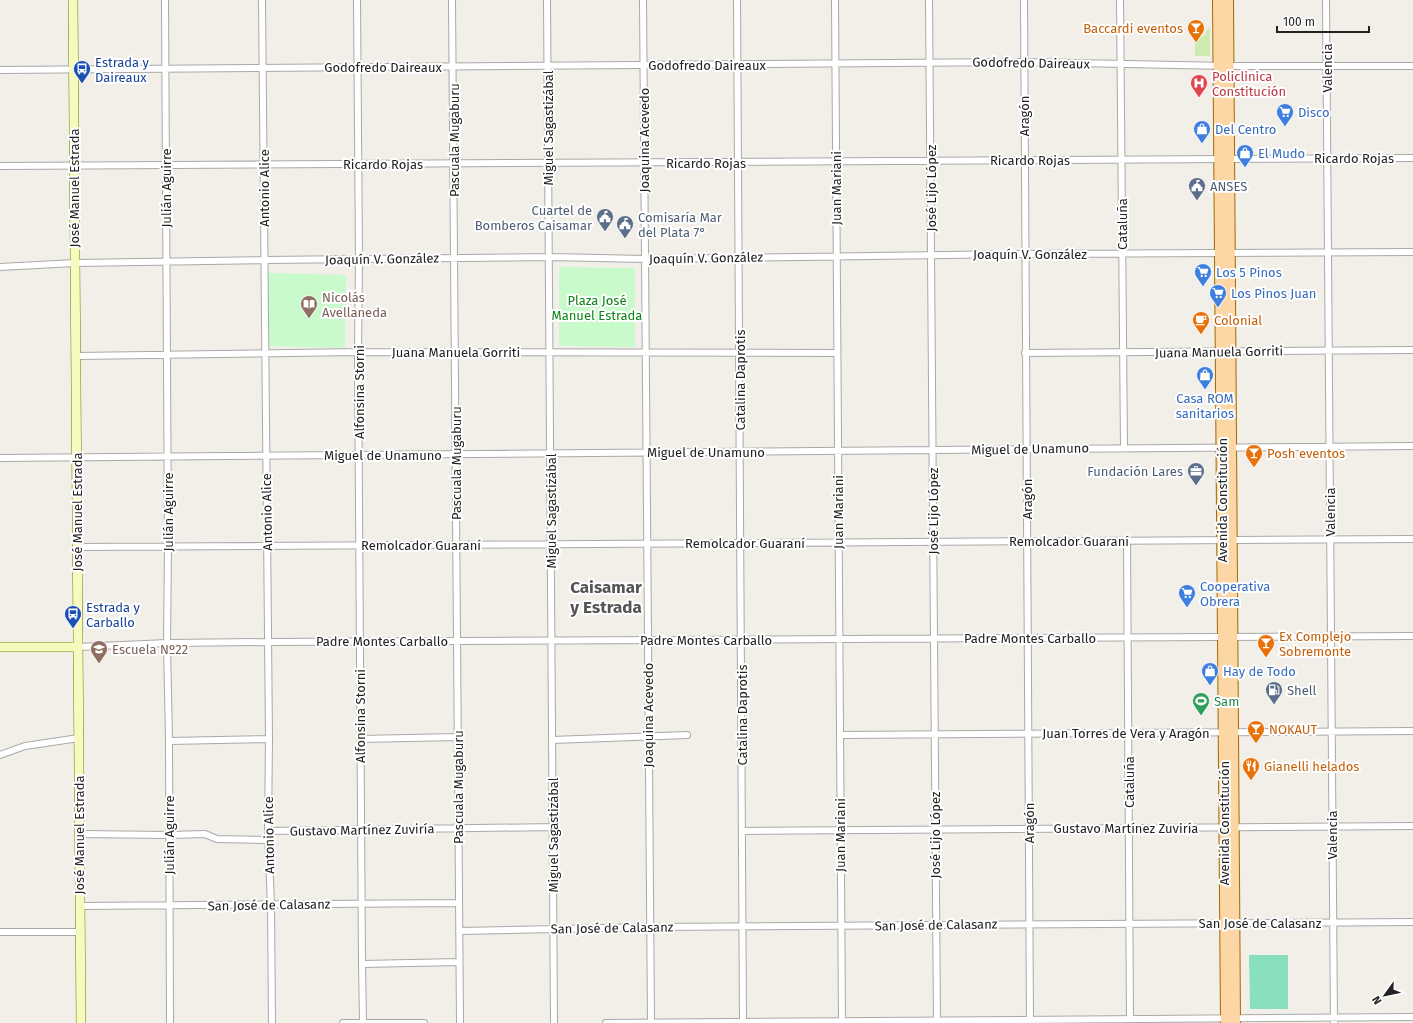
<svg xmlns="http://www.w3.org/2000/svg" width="1413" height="1023" font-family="'Fira Sans',sans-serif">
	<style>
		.grass { fill: #cdebb0 }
		.park { fill: #c8facc }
		.pitch { fill: #88e0be }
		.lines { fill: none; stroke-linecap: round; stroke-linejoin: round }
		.street-casing { stroke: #a9a9a9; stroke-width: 8 }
		.secondary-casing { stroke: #707d05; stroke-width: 10 }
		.primary-casing { stroke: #a06b00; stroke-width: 12 }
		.street { stroke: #fff; stroke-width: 6 }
		.secondary { stroke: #f7fabf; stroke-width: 9 }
		.primary { stroke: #fcd6a4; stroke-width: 10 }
		.labels { text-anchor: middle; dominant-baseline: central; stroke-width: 4; stroke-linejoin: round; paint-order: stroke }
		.food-label { font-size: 13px; fill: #c56008; stroke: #fff; text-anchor: start }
		.transit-label { font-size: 13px; fill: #164399; stroke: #fff; text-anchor: start }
		.street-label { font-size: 13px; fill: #222; stroke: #fff }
		.health-label { font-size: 13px; fill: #be3a42; stroke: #fff; text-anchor: start }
		.shop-label { font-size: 13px; fill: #366cbe; stroke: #fff; text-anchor: start }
		.service-label { font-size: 13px; fill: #4e5e75; stroke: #fff; text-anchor: start }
		.education-label { font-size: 13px; fill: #785e54; stroke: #fff; text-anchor: start }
		.park-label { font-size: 13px; fill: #0c8416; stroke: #fff }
		.leisure-label { font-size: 13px; fill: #27864d; stroke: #fff; text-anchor: start }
		.district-label { font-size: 17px; font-weight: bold; fill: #555; stroke: #fff }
	</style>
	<rect width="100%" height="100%" fill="#f2efe9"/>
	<path class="grass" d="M 1208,28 L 1210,29 L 1210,56 L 1195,56 L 1195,39 L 1205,35 Z"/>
	<path class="park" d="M 559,267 L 635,268 L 635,347 L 559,346 Z
		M 266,273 L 346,275 L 345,348 L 265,346 Z"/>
	<path class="pitch" d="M 1249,955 L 1288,955 L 1288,1009 L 1250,1009 Z"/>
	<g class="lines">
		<defs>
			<path id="street" d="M 165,0 L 168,547 L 167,643 L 169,741 L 170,1023
				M 262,0 L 269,739 L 268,831 L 271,905 L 272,1023
				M 357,0 L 359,260 L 358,352 L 362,964 L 363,1023
				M 452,0 L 460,1023
				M 547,0 L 554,1023
				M 643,0 L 651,1023
				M 737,0 L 743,1023
				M 835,0 L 842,1023
				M 929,0 L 937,1023
				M 1024,0 L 1030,1023
				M 1120,0 L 1124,448
				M 1326,0 L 1334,1023
				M 0,70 L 1024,62 L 1228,66 L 1413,66
				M 0,166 L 1413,158
				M 0,267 L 75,263 L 264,260 L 550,257 L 645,259 L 1025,254 L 1413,252
				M 1025,353 L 1413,350
				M 76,356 L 358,352 L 837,353
				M 0,458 L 1413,446
				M 1127,541 L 1130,1021
				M 77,547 L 1413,539
				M 78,647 L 167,643 L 268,642 L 1413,636
				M 840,735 L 1413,731
				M 360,739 L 458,737
				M 552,740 L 687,735
				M 169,741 L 269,739
				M 0,755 L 25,746 L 79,738
				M 268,831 L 553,827
				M 742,831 L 1413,826
				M 79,834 L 169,835 L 205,834 L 217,839 L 269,840
				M 80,906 L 459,903
				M 459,931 L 650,927 L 1413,922
				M 0,932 L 80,932
				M 362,964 L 459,962
				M 343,1023 L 424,1023
				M 606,1023 L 1413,1017"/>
			<path id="secondary" d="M 73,0 L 81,1023
				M 0,647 L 78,647"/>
			<path id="primary" d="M 1218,0 L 1226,1023
				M 1228,0 L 1235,1023"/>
		</defs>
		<use href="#street" class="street-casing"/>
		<use href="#secondary" class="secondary-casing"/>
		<use href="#primary" class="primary-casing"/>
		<use href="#street" class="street"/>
		<use href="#secondary" class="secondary"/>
		<use href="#primary" class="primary"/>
	</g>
	<defs>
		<symbol id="bar-pin" viewBox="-11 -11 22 30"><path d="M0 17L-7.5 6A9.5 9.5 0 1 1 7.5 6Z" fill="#e8710a" stroke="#fff"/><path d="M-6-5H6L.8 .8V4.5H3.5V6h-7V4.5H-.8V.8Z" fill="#fff"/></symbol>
		<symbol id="bus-pin" viewBox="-11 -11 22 30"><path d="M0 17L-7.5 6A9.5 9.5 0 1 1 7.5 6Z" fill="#1a4fb4" stroke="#fff"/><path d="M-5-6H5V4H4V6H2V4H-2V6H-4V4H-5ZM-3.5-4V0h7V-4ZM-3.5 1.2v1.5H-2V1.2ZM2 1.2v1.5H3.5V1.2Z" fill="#fff"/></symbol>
		<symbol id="hospital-pin" viewBox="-11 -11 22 30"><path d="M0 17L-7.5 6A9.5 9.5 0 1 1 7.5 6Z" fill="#e0444e" stroke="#fff"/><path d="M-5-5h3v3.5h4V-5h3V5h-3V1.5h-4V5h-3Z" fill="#fff"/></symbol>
		<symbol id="supermarket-pin" viewBox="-11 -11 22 30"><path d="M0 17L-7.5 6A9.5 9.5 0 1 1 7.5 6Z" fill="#3f7fe0" stroke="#fff"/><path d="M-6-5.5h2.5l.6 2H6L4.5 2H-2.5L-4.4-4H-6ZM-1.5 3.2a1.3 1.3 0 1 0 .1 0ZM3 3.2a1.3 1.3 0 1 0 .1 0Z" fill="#fff"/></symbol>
		<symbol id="shop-pin" viewBox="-11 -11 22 30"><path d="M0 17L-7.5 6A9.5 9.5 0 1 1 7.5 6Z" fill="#3f7fe0" stroke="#fff"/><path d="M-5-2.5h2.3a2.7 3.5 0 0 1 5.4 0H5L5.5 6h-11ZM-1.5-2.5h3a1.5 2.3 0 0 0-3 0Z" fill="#fff"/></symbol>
		<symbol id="civic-pin" viewBox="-11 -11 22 30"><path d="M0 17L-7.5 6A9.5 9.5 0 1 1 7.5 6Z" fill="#5c6f8a" stroke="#fff"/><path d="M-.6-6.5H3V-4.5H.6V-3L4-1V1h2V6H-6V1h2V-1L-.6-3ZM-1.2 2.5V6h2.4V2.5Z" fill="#fff"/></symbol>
		<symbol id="library-pin" viewBox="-11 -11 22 30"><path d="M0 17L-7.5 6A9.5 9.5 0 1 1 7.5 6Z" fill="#8d6e63" stroke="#fff"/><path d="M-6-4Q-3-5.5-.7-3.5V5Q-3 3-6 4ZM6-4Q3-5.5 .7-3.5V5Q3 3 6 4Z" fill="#fff"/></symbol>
		<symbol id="cafe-pin" viewBox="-11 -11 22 30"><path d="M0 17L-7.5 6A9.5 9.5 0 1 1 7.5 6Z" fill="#e8710a" stroke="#fff"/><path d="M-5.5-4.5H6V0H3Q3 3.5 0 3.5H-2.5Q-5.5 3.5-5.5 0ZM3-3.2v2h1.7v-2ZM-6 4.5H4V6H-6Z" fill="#fff"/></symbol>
		<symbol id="office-pin" viewBox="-11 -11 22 30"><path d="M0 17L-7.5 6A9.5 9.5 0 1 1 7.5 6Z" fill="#5c6f8a" stroke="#fff"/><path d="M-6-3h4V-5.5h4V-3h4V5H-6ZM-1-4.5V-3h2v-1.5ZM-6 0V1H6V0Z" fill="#fff"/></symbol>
		<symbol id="school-pin" viewBox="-11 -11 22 30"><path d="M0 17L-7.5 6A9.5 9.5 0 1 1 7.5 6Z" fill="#8d6e63" stroke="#fff"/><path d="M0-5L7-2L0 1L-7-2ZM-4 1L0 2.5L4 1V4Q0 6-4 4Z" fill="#fff"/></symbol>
		<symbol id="fuel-pin" viewBox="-11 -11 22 30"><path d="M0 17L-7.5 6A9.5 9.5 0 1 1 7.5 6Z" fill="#5c6f8a" stroke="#fff"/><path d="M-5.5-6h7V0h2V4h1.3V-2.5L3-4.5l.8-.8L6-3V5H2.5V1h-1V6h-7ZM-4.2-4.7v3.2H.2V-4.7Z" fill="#fff"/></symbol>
		<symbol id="stadium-pin" viewBox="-11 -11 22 30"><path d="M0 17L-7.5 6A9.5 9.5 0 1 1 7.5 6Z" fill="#2e9e5b" stroke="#fff"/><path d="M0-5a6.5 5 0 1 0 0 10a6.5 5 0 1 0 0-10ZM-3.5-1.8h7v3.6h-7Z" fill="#fff"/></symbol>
		<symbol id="restaurant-pin" viewBox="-11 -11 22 30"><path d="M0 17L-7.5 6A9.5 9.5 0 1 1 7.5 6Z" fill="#e8710a" stroke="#fff"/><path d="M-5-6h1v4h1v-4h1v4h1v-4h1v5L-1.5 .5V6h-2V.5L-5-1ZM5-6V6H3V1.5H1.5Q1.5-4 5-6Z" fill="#fff"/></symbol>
	</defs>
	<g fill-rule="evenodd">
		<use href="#bar-pin" x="1186" y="18" width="20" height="27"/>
		<use href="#bus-pin" x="72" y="59" width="20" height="27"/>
		<use href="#hospital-pin" x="1189" y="73" width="20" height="27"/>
		<use href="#supermarket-pin" x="1275" y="102" width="20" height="27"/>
		<use href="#shop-pin" x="1192" y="119" width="20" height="27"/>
		<use href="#shop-pin" x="1235" y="143" width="20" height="27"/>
		<use href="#civic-pin" x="1187" y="176" width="20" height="27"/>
		<use href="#civic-pin" x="595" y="207" width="20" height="27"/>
		<use href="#civic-pin" x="615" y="214" width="20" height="27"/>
		<use href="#supermarket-pin" x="1193" y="262" width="20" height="27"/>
		<use href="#supermarket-pin" x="1208" y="283" width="20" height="27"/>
		<use href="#library-pin" x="299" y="294" width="20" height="27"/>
		<use href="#cafe-pin" x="1191" y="310" width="20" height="27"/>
		<use href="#shop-pin" x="1195" y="365" width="20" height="27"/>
		<use href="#bar-pin" x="1244" y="443" width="20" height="27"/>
		<use href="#office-pin" x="1186" y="461" width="20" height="27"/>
		<use href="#supermarket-pin" x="1177" y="583" width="20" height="27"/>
		<use href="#bus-pin" x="63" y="604" width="20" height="27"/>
		<use href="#bar-pin" x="1256" y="633" width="20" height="27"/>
		<use href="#school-pin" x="89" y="639" width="20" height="27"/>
		<use href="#shop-pin" x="1200" y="661" width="20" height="27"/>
		<use href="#fuel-pin" x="1264" y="680" width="20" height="27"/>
		<use href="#stadium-pin" x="1191" y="691" width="20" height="27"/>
		<use href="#bar-pin" x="1246" y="719" width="20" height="27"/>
		<use href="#restaurant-pin" x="1241" y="756" width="20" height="27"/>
	</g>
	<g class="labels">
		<g class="food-label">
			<text x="1183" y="28" text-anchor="end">Baccardi eventos</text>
			<text x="1214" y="320">Colonial</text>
			<text x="1267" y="453">Posh eventos</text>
			<text x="1279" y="636">Ex Complejo<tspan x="1279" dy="15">Sobremonte</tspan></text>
			<text x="1269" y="729">NOKAUT</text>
			<text x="1264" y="766">Gianelli helados</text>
		</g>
		<g class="transit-label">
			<text x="95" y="62">Estrada y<tspan x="95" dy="15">Daireaux</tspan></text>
			<text x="86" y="607">Estrada y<tspan x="86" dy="15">Carballo</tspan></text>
		</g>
		<g class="street-label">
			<text transform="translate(1031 63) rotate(1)">Godofredo Daireaux</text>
			<text x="707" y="65">Godofredo Daireaux</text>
			<text x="383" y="67">Godofredo Daireaux</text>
			<text transform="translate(1327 68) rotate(-90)">Valencia</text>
			<text transform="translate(1024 116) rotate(-90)">Aragón</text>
			<text transform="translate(548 128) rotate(-90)">Miguel Sagastizábal</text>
			<text transform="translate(454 140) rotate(-90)">Pascuala Mugaburu</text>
			<text transform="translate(644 140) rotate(-90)">Joaquina Acevedo</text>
			<text x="1354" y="158">Ricardo Rojas</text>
			<text x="1030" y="160">Ricardo Rojas</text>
			<text x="706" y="163">Ricardo Rojas</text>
			<text x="383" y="164">Ricardo Rojas</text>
			<text transform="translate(74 188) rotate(-90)">José Manuel Estrada</text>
			<text transform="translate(166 188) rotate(-90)">Julián Aguirre</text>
			<text transform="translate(264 188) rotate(-90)">Antonio Alice</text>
			<text transform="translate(836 188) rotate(-90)">Juan Mariani</text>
			<text transform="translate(931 188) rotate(-90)">José Lijo López</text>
			<text transform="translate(1122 224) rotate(-90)">Cataluña</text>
			<text x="1030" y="254">Joaquín V. González</text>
			<text transform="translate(706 258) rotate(-1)">Joaquín V. González</text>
			<text transform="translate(382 259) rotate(-1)">Joaquín V. González</text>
			<text x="456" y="352">Juana Manuela Gorriti</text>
			<text transform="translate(1219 352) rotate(-1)">Juana Manuela Gorriti</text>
			<text transform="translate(740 380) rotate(-90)">Catalina Daprotis</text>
			<text transform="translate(359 392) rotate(-90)">Alfonsina Storni</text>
			<text transform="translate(1030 449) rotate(-1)">Miguel de Unamuno</text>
			<text x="706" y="452">Miguel de Unamuno</text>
			<text x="383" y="455">Miguel de Unamuno</text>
			<text transform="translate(456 463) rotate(-90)">Pascuala Mugaburu</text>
			<text transform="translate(1027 499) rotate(-90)">Aragón</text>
			<text transform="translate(1222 500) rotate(-90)">Avenida Constitución</text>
			<text transform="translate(551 511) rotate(-90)">Miguel Sagastizábal</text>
			<text transform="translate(933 511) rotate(-90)">José Lijo López</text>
			<text transform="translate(77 512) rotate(-90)">José Manuel Estrada</text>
			<text transform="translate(168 512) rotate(-90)">Julián Aguirre</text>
			<text transform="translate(267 512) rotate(-91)">Antonio Alice</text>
			<text transform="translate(838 512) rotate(-90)">Juan Mariani</text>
			<text transform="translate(1330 512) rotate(-90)">Valencia</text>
			<text x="1069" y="541">Remolcador Guaraní</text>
			<text x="745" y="543">Remolcador Guaraní</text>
			<text x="421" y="545">Remolcador Guaraní</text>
			<text x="1030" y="638">Padre Montes Carballo</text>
			<text x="706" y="640">Padre Montes Carballo</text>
			<text x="382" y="641">Padre Montes Carballo</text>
			<text transform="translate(648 715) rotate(-90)">Joaquina Acevedo</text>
			<text transform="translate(742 715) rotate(-90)">Catalina Daprotis</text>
			<text transform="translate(360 716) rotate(-90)">Alfonsina Storni</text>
			<text x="1126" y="733">Juan Torres de Vera y Aragón</text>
			<text transform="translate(1129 782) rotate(-90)">Cataluña</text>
			<text transform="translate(458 787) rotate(-90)">Pascuala Mugaburu</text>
			<text transform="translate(1029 823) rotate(-90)">Aragón</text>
			<text transform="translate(1224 823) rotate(-90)">Avenida Constitución</text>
			<text x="1126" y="828">Gustavo Martínez Zuviría</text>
			<text transform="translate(362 830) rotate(-1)">Gustavo Martínez Zuviría</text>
			<text transform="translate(79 835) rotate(-90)">José Manuel Estrada</text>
			<text transform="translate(169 835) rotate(-90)">Julián Aguirre</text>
			<text transform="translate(269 835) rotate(-91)">Antonio Alice</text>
			<text transform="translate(553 835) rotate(-90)">Miguel Sagastizábal</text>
			<text transform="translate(840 835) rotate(-90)">Juan Mariani</text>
			<text transform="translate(935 835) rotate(-90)">José Lijo López</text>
			<text transform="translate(1332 835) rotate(-90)">Valencia</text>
			<text transform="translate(269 905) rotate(-1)">San José de Calasanz</text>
			<text x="1260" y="923">San José de Calasanz</text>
			<text transform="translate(936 925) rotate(-1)">San José de Calasanz</text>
			<text transform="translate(612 928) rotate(-1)">San José de Calasanz</text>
		</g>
		<g class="health-label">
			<text x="1212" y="76">Policlinica<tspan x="1212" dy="15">Constitución</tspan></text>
		</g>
		<g class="shop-label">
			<text x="1298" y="112">Disco</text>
			<text x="1215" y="129">Del Centro</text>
			<text x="1258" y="153">El Mudo</text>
			<text x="1216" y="272">Los 5 Pinos</text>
			<text x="1231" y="293">Los Pinos Juan</text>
			<text x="1205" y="398" text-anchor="middle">Casa ROM<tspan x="1205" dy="15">sanitarios</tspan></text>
			<text x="1200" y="586">Cooperativa<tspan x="1200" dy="15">Obrera</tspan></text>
			<text x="1223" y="671">Hay de Todo</text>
		</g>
		<g class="service-label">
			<text x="1210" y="186">ANSES</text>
			<text x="592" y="210" text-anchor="end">Cuartel de<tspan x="592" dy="15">Bomberos Caisamar</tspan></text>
			<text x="638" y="217">Comisaría Mar<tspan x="638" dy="15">del Plata 7°</tspan></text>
			<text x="1183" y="471" text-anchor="end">Fundación Lares</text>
			<text x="1287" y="690">Shell</text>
		</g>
		<g class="education-label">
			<text x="322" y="297">Nicolás<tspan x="322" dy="15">Avellaneda</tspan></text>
			<text x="112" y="649">Escuela Nº22</text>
		</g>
		<g class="park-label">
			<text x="597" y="300">Plaza José<tspan x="597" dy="15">Manuel Estrada</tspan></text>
		</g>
		<g class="leisure-label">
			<text x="1214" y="701">Sam</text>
		</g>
		<g class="district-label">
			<text x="606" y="587">Caisamar<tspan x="606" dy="20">y Estrada</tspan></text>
		</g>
	</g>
	<g transform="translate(1385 995) rotate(237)" stroke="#ffffff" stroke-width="3" paint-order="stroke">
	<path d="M0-3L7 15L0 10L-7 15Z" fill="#222222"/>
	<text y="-6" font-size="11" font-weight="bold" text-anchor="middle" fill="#222222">N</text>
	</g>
	<path d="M1277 26v6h92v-6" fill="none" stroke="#222222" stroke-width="2"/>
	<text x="1283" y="26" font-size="12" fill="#222222" stroke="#ffffff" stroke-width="3" paint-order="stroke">100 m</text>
</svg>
